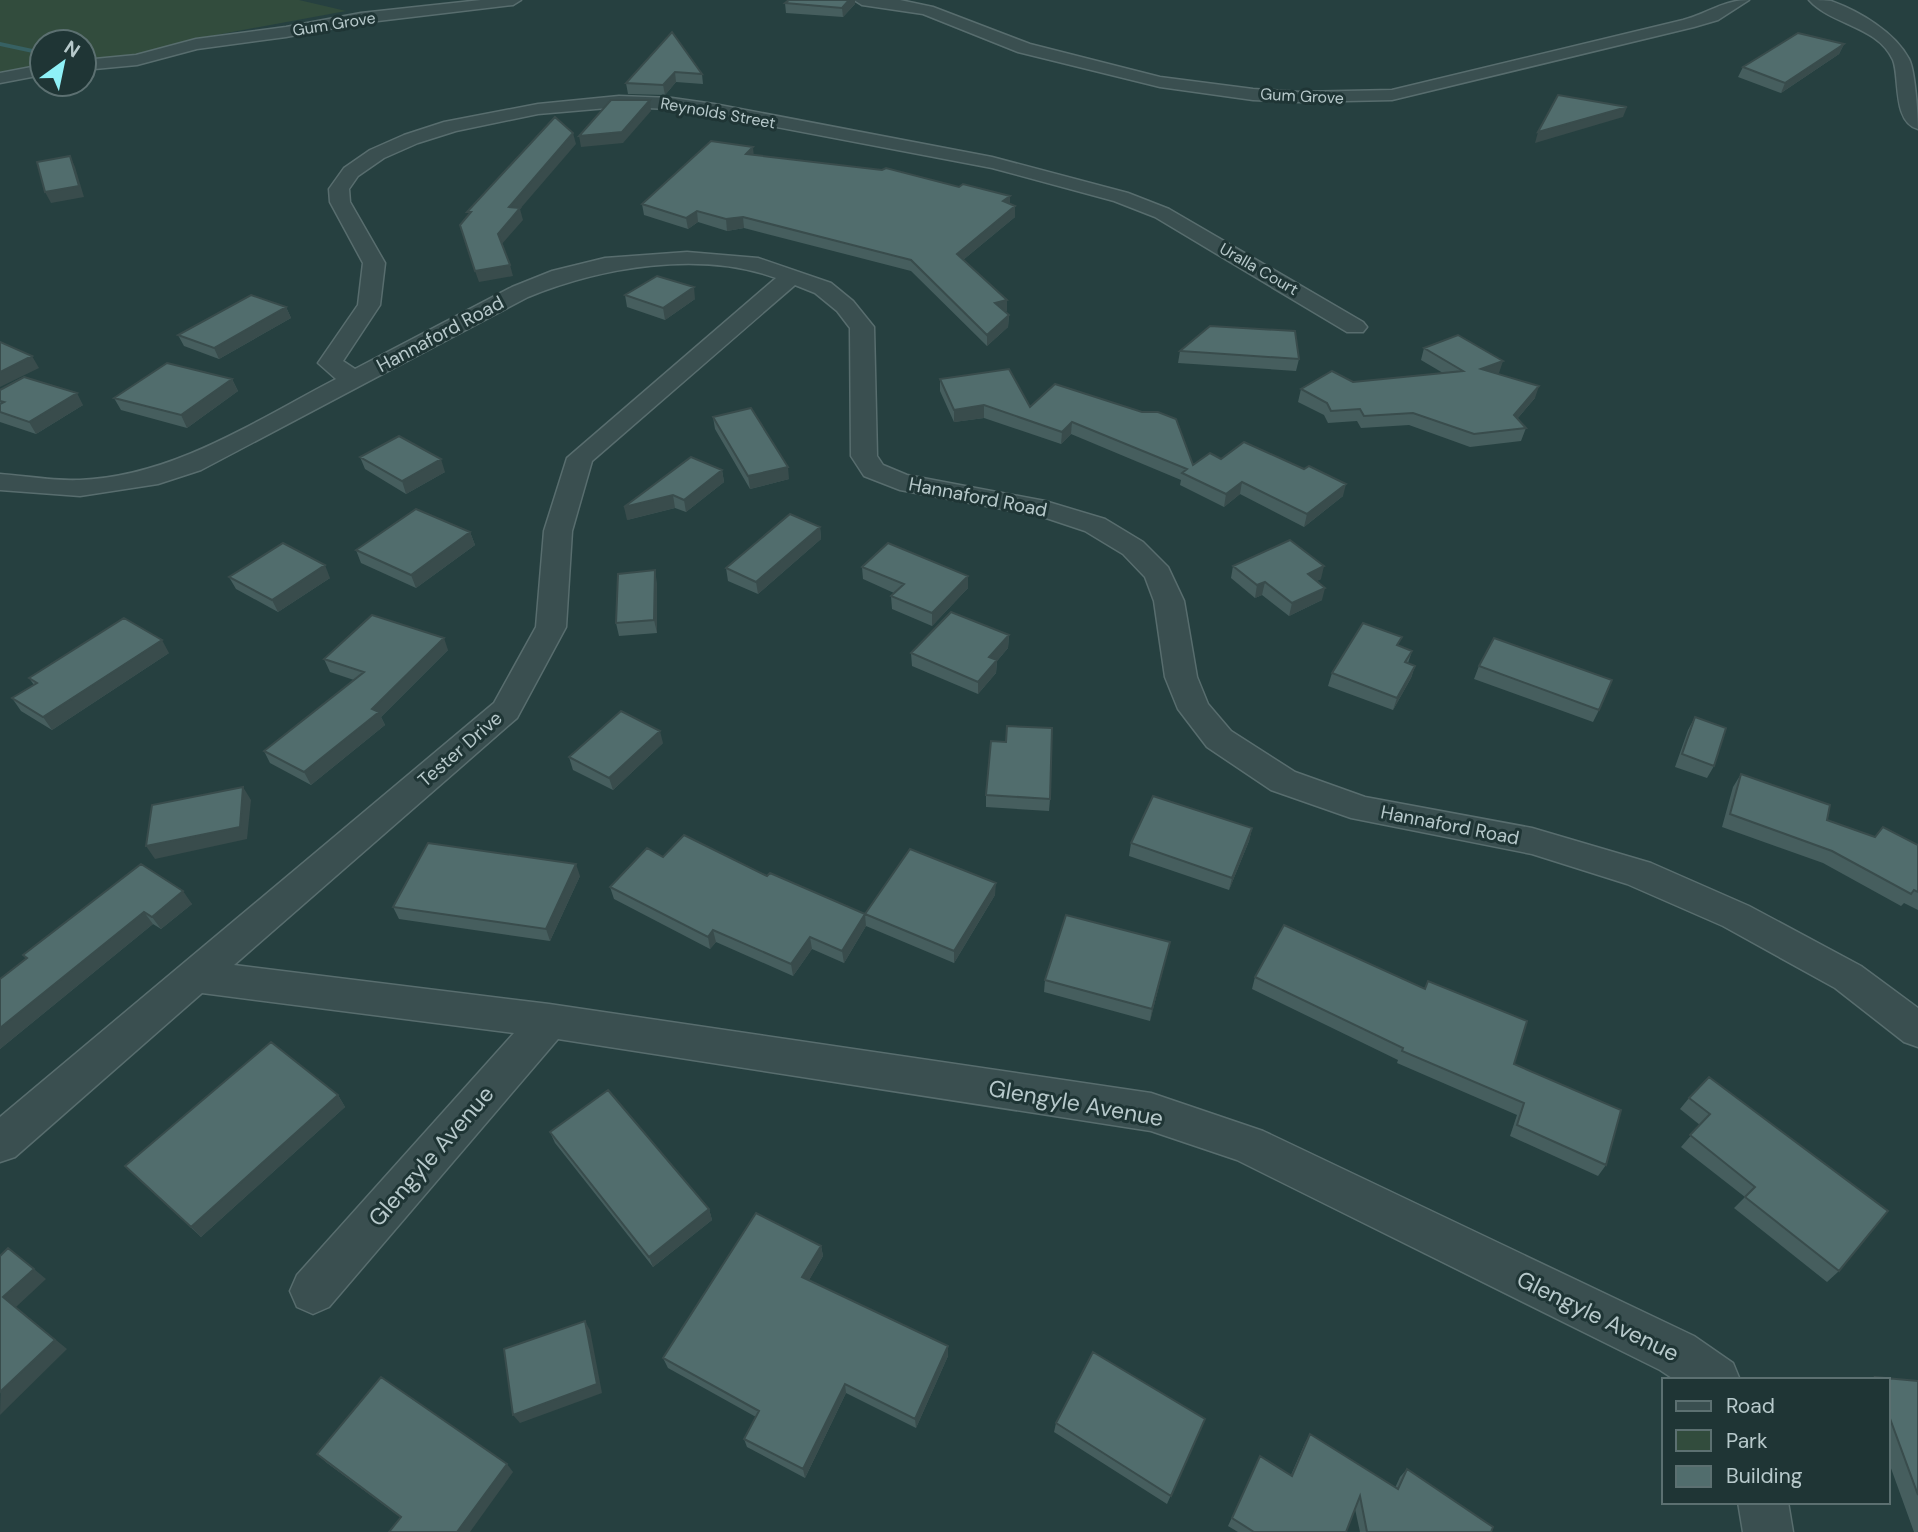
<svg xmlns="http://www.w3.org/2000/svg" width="1918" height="1532" font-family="'DM Sans',sans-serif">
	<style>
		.green { fill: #324c3d }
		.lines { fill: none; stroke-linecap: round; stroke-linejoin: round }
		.stream { fill: #376163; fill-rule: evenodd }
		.street-casing { stroke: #586d6e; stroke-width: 3 }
		.street { fill: #3a4f50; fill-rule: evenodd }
		.wall { fill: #465e5e }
		.shaded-wall { fill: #394c4c }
		.building { fill: #516d6d; stroke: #394c4c; stroke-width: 2 }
		.labels { text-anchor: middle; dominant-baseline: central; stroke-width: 6; stroke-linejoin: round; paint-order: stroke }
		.far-street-label { font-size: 16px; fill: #b7c9cb; stroke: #1f3535 }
		.street-label { font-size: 19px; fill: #b7c9cb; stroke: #1f3535 }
		.near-street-label { font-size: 23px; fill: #b7c9cb; stroke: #1f3535 }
	</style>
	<rect width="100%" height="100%" fill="#264040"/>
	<path class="green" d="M 0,0 L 299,0 L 346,11 L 216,35 L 138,55 L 84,60 L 84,42 L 42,42 L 42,65 L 0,73 Z"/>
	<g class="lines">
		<path class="stream" d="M 0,42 L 42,51 L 42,55 L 0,46 Z"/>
		<defs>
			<path id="street" d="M 481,0 L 521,0 L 513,5 L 361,23 L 286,37 L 197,49 L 137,65 L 84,70 L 84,60 L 136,55 L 196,39 L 286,27 L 361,13 Z
				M 854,0 L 900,0 L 933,7 L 1030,44 L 1160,77 L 1253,89 L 1299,92 L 1392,90 L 1683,20 C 1709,13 1723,0 1749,0 L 1718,20 L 1694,27 L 1392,100 L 1299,102 L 1253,100 L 1160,87 L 1018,52 L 923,14 L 862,5 Z
				M 1809,0 C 1816,0 1825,0 1831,1 C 1859,11 1895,32 1909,59 C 1915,70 1918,115 1918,129 C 1892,122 1900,77 1893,60 C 1878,26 1831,25 1809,0 Z
				M 42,65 L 42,75 L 0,83 L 0,73 Z
				M 619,96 L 672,98 L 714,104 L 992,157 L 1128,193 L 1169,209 L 1363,322 L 1367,327 L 1363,332 L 1347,332 L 1155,217 L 1114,201 L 992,168 L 714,115 L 672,109 L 619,107 L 538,114 L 456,131 L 418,143 L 384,158 L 358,176 L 349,189 L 350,202 L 385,263 L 380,305 L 343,361 L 355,369 L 512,287 L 552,271 L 605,258 L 687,252 L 758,258 L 831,283 L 853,301 L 874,327 L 877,456 L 883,465 L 907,475 L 1045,501 L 1105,519 L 1143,542 L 1168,567 L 1184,601 L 1197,677 L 1208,704 L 1231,731 L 1295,772 L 1365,797 L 1532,828 L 1651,863 L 1749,906 L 1861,966 L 1918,1008 L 1918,1047 L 1904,1042 L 1835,988 L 1723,926 L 1627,884 L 1532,854 L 1351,818 L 1271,790 L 1207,747 L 1178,709 L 1165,677 L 1154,601 L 1145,577 L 1123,554 L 1085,531 L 1040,516 L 900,490 L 864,476 L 851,456 L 850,328 L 837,311 L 815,293 L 795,285 L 592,461 L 572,531 L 566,627 L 517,718 L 234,965 L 549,1004 L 1151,1093 L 1263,1131 L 1694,1336 L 1733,1363 L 1740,1380 L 1675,1380 L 1660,1370 L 1237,1160 L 1151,1131 L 558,1039 L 329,1307 L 313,1314 L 297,1307 L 290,1291 L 297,1275 L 514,1033 L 202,993 L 15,1157 L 0,1162 L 0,1117 L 494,703 L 536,627 L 544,531 L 567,458 L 776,278 C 700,250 601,267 528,297 L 201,470 L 158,484 L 80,496 L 0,490 L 0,474 C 26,476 54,481 80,480 C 174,476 255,421 336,379 L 318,363 L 358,305 L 363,263 L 330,202 L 329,189 L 344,168 L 370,150 L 404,135 L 444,122 L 538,104 Z
				M 1738,1502 L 1788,1502 L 1793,1532 L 1743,1532 Z"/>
		</defs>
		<use href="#street" class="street-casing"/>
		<use href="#street" class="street"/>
	</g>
	<path class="wall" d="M 789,0 L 855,0 L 855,4 L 843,17 L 786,13 L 785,3 Z
		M 672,32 L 702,74 L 703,84 L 676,82 L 665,95 L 628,94 L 626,83 Z
		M 1844,44 L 1839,54 L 1781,93 L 1738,77 L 1743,67 Z
		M 754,155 L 1010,204 L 1015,217 L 963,260 L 1007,311 L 1005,312 L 1009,315 L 1008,327 L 987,346 L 911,271 L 744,228 L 727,231 L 698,222 L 688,229 L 644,215 L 642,204 Z
		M 625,295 L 695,299 L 665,320 L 627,307 Z
		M 286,307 L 291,318 L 219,359 L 184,346 L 178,335 Z
		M 1424,348 L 1499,373 L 1496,374 L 1535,398 L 1517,419 L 1526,428 L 1521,441 L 1470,447 L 1409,425 L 1361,428 L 1357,421 L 1328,423 L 1324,415 L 1298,402 L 1301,389 L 1353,382 L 1443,373 L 1421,360 Z
		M 1180,351 L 1299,359 L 1296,371 L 1178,363 Z
		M 232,379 L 238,391 L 187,428 L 121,410 L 114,398 Z
		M 940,379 L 1030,407 L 1193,465 L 1221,459 L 1343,496 L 1304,527 L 1240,494 L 1224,507 L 1180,485 L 1181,480 L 1071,434 L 1061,444 L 984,418 L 954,422 L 940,391 Z
		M 0,390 L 83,405 L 36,434 L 0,422 Z
		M 713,417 L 789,479 L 750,489 L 715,429 Z
		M 360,457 L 445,472 L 406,494 L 365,469 Z
		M 722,470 L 724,482 L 686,512 L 675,508 L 627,520 Z
		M 820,527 L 821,539 L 758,594 L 728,581 L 726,568 Z
		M 470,532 L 475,545 L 416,588 L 361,563 L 356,550 Z
		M 1233,566 L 1321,579 L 1316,581 L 1322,600 L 1289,616 L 1262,595 L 1255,598 L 1231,578 Z
		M 862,567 L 968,576 L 968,588 L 932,626 L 892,609 L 891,596 L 894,593 L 863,579 Z
		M 229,577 L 330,578 L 278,612 L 236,589 Z
		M 657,583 L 657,633 L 619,636 L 616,623 Z
		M 1009,635 L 1008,648 L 997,661 L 996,673 L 978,694 L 912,666 L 911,653 Z
		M 1399,646 L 1412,651 L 1408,663 L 1415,666 L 1411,678 L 1393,710 L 1328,686 L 1332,673 Z
		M 448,650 L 381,717 L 385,725 L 311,785 L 270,763 L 264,751 L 354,680 L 330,672 L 324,659 Z
		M 169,653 L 52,730 L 21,711 L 12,698 L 34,685 L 29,678 Z
		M 1479,666 L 1599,710 L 1593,722 L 1474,679 Z
		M 1695,717 L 1714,766 L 1707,778 L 1675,767 L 1688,730 Z
		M 663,743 L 613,790 L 573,770 L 569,757 Z
		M 1741,774 L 1827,820 L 1875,837 L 1918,845 L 1918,910 L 1904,903 L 1901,906 L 1823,863 L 1722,827 L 1733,787 Z
		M 986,795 L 1050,799 L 1049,811 L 986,807 Z
		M 1252,828 L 1249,841 L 1229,890 L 1129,856 L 1131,843 Z
		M 663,857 L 767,876 L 865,914 L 995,895 L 954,963 L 866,926 L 844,963 L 812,949 L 793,976 L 716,942 L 710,949 L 614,899 L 610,887 Z
		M 141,864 L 192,904 L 161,929 L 153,924 L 0,1049 L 0,979 L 26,959 L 23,955 Z
		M 580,876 L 550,941 L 399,919 L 393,907 Z
		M 1167,954 L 1150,1021 L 1044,992 L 1045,980 Z
		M 1255,977 L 1424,989 L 1428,981 L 1514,1064 L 1606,1165 L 1598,1176 L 1510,1136 L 1517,1115 L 1397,1063 L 1398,1060 L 1252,989 Z
		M 1709,1077 L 1839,1271 L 1827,1282 L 1734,1208 L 1745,1197 L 1681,1147 L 1700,1125 L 1680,1109 L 1689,1098 Z
		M 338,1095 L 345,1107 L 201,1237 L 125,1166 Z
		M 550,1132 L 709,1209 L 712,1220 L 653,1267 L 555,1143 Z
		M 821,1246 L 823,1256 L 809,1280 L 948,1346 L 948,1356 L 916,1428 L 846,1393 L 805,1478 L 747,1447 L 744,1439 L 756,1417 L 668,1368 L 663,1358 Z
		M 1875,1377 L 1918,1381 L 1918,1532 L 1914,1532 L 1888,1460 L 1888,1380 L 1871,1380 Z
		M 1205,1419 L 1167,1504 L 1054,1432 L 1056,1423 Z
		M 1310,1434 L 1395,1488 L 1400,1477 L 1407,1469 L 1491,1532 L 1360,1532 L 1355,1509 L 1346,1532 L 1238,1532 L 1228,1526 L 1260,1456 L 1291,1475 L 1305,1443 Z
		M 317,1454 L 513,1472 L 400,1517 L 327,1463 Z"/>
	<path class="shaded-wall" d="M 849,0 L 855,0 L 855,4 L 843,17 L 842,8 Z
		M 1844,44 L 1839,54 L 1781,93 L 1785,83 Z
		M 675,72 L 676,82 L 665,95 L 663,85 Z
		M 650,100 L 651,111 L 623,143 L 581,147 L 579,136 Z
		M 1627,107 L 1623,117 L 1535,143 L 1538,132 Z
		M 573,133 L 576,144 L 520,209 L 523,220 L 501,245 L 498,234 L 509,207 Z
		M 753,147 L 754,158 L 746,154 Z
		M 70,156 L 75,167 L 84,197 L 51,203 L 45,192 Z
		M 1010,196 L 1010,207 L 1003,201 Z
		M 1015,206 L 1015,217 L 957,265 L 957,254 Z
		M 697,211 L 698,222 L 688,229 L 686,218 Z
		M 743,217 L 744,228 L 727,231 L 726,219 Z
		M 510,265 L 513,276 L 479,282 L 475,271 Z
		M 694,287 L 695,299 L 665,320 L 663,308 Z
		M 1007,300 L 1007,311 L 995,314 L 995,303 Z
		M 286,307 L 291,318 L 219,359 L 214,348 Z
		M 1009,315 L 1008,327 L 987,346 L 987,335 Z
		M 32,356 L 39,368 L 0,387 L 0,372 Z
		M 1503,361 L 1499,373 L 1477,381 L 1481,369 Z
		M 232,379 L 238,391 L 187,428 L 181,415 Z
		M 1539,386 L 1535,398 L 1510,427 L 1514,415 Z
		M 77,393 L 83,405 L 36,434 L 29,422 Z
		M 984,405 L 984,418 L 954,422 L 954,410 Z
		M 1072,422 L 1071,434 L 1061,444 L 1062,432 Z
		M 441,459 L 445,472 L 406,494 L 402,481 Z
		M 788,467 L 789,479 L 750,489 L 748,476 Z
		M 722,470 L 724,482 L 686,512 L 684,500 Z
		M 1242,482 L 1240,494 L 1224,507 L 1226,494 Z
		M 1346,484 L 1343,496 L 1304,527 L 1307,514 Z
		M 673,495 L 675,508 L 627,520 L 624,507 Z
		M 820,527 L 821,539 L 758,594 L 756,582 Z
		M 470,532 L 475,545 L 416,588 L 411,575 Z
		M 325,565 L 330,578 L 278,612 L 272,600 Z
		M 1324,566 L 1321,579 L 1305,587 L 1308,574 Z
		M 655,570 L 657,583 L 657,633 L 654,620 Z
		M 968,576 L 968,588 L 932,626 L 932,613 Z
		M 1265,582 L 1262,595 L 1255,598 L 1257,585 Z
		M 1325,588 L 1322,600 L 1289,616 L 1292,603 Z
		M 1009,635 L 1008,648 L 997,661 L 996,673 L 978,694 L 978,682 L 989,657 Z
		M 444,638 L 448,650 L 381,717 L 385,725 L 311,785 L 304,772 L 372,709 Z
		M 162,640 L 169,653 L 52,730 L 43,717 Z
		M 1415,666 L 1411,678 L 1393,710 L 1397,698 Z
		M 660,731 L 663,743 L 613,790 L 609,778 Z
		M 243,787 L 251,800 L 247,839 L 155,859 L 146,846 Z
		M 1252,828 L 1249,841 L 1229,890 L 1232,878 Z
		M 576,864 L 580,876 L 550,941 L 546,929 Z
		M 996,883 L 995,895 L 954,963 L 954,951 Z
		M 183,891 L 192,904 L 161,929 L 152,917 Z
		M 144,912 L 153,924 L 0,1049 L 0,1028 Z
		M 865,914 L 866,926 L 844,963 L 842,951 Z
		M 713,930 L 716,942 L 710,949 L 708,937 Z
		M 810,937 L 812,949 L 793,976 L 791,964 Z
		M 1170,942 L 1167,954 L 1150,1021 L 1152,1009 Z
		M 338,1095 L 345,1107 L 201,1237 L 191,1227 Z
		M 709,1209 L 712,1220 L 653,1267 L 649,1257 Z
		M 821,1246 L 823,1256 L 805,1287 L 802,1277 Z
		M 34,1269 L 46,1279 L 16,1307 L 67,1349 L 0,1415 L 3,1297 Z
		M 585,1321 L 590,1330 L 602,1393 L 520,1423 L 513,1415 Z
		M 948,1346 L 948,1356 L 916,1428 L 915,1419 Z
		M 845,1384 L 846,1393 L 805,1478 L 803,1469 Z
		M 507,1464 L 513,1472 L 470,1532 L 457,1532 Z"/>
	<path class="building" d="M 789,0 L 849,0 L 842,8 L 785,3 Z
		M 672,32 L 702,74 L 675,72 L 663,85 L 626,83 Z
		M 1798,33 L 1844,44 L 1785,83 L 1743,67 Z
		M 1558,95 L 1627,107 L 1538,132 Z
		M 611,100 L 650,100 L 622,132 L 579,136 Z
		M 555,117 L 573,133 L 509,207 L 520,208 L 498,234 L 510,265 L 475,271 L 460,225 L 471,212 L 467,212 Z
		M 711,141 L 753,147 L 746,154 L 882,170 L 886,168 L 959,187 L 963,184 L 1010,196 L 1003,201 L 1015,206 L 957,254 L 1007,300 L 995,303 L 1009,315 L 987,335 L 911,260 L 743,217 L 726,219 L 697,211 L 686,218 L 642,204 Z
		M 70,156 L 79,186 L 45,192 L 37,162 Z
		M 657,276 L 694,287 L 663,308 L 625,295 Z
		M 251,295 L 286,307 L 214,348 L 178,335 Z
		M 1210,326 L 1295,331 L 1299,359 L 1180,351 Z
		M 1458,335 L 1503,361 L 1481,369 L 1539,386 L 1514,415 L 1526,428 L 1474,434 L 1413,413 L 1364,416 L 1360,409 L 1331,411 L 1327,403 L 1301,389 L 1332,371 L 1353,382 L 1463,371 L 1424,348 Z
		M 0,342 L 32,356 L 0,372 Z
		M 167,363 L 232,379 L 181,415 L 114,398 Z
		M 1009,369 L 1030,407 L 1055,384 L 1142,412 L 1158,412 L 1176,419 L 1193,465 L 1210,453 L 1221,459 L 1244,442 L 1304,469 L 1309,466 L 1346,484 L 1307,514 L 1242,482 L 1226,494 L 1182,473 L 1187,469 L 1072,422 L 1062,432 L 984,405 L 954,410 L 940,379 Z
		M 24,377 L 77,393 L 29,422 L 0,412 L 0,404 L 4,402 L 0,401 L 0,390 Z
		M 751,408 L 788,467 L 748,476 L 713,417 Z
		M 399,436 L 441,459 L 402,481 L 360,457 Z
		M 691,457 L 722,470 L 684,500 L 673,495 L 624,507 Z
		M 416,509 L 470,532 L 411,575 L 356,550 Z
		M 790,514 L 820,527 L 756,582 L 726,568 Z
		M 1290,540 L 1324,566 L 1308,574 L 1325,588 L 1292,603 L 1265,582 L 1257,585 L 1233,566 Z
		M 283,543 L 325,565 L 272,600 L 229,577 Z
		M 888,543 L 968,576 L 932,613 L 891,596 L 904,584 L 862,567 Z
		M 655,570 L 654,620 L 616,623 L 618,574 Z
		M 951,612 L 1009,635 L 989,657 L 997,660 L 978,682 L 911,653 Z
		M 372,615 L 444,638 L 372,709 L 379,712 L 304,772 L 264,751 L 364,672 L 324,659 Z
		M 124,618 L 162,640 L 43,717 L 12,698 L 37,683 L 29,678 Z
		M 1363,623 L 1402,637 L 1397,645 L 1412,651 L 1405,662 L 1415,666 L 1397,698 L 1332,673 Z
		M 1494,638 L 1612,680 L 1599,710 L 1479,666 Z
		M 621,711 L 660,731 L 609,778 L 569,757 Z
		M 1695,717 L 1726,728 L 1714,766 L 1682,754 Z
		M 1007,726 L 1052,728 L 1050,799 L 986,795 L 991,741 L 1006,742 Z
		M 1741,774 L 1830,805 L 1827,820 L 1875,837 L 1883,827 L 1918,845 L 1918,892 L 1914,890 L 1911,894 L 1832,851 L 1730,814 Z
		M 243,787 L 240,827 L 146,846 L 152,805 Z
		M 1153,796 L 1252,828 L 1232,878 L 1131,843 Z
		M 684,835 L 767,876 L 770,873 L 865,914 L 842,951 L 810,937 L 791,964 L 713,930 L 708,937 L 610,887 L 647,848 L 663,857 Z
		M 428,843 L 576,864 L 546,929 L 393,907 Z
		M 910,849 L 996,883 L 954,951 L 865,914 Z
		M 141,864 L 183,891 L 152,917 L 144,912 L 0,1028 L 0,979 L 27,958 L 23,955 Z
		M 1066,915 L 1170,942 L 1152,1009 L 1045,980 Z
		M 1284,925 L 1425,989 L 1428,981 L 1527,1021 L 1514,1064 L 1621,1110 L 1606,1165 L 1517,1125 L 1524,1103 L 1402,1051 L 1403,1048 L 1255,977 Z
		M 271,1042 L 338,1095 L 191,1227 L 125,1166 Z
		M 1709,1077 L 1888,1211 L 1839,1271 L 1745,1197 L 1755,1187 L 1690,1135 L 1710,1114 L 1689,1098 Z
		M 608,1090 L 709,1209 L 649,1257 L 550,1132 Z
		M 756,1213 L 821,1246 L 802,1277 L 948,1346 L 915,1419 L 845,1384 L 803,1469 L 744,1439 L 759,1411 L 663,1358 Z
		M 8,1248 L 34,1269 L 3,1297 L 55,1340 L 0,1392 L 0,1256 Z
		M 585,1321 L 597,1384 L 513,1415 L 504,1349 Z
		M 1093,1352 L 1205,1419 L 1171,1496 L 1056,1423 Z
		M 381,1377 L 507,1464 L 457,1532 L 389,1532 L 401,1517 L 317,1454 Z
		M 1875,1377 L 1918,1381 L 1918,1495 L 1888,1413 L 1888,1380 L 1876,1380 Z
		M 1310,1434 L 1398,1489 L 1407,1469 L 1493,1527 L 1491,1532 L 1367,1532 L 1360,1496 L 1346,1532 L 1254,1532 L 1232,1518 L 1260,1456 L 1292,1476 Z"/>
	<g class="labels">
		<g class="far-street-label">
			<text transform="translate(334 24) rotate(-9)">Gum Grove</text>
			<text transform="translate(1302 96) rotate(3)">Gum Grove</text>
			<text transform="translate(718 113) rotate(10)">Reynolds Street</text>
			<text transform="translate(1259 269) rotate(30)">Uralla Court</text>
		</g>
		<g class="street-label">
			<text transform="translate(440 334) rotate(-28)">Hannaford Road</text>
			<text transform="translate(978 497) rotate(11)">Hannaford Road</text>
			<text transform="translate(460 749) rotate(-41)">Tester Drive</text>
			<text transform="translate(1450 825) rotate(11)">Hannaford Road</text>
		</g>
		<g class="near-street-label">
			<text transform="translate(1076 1103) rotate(10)">Glengyle Avenue</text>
			<text transform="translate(431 1156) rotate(-49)">Glengyle Avenue</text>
			<text transform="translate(1598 1316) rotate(26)">Glengyle Avenue</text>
		</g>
	</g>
	<rect x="1662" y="1378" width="228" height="126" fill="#1f3535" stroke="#5c7071" stroke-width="2"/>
	<rect x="1676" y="1401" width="35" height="10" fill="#3a4f50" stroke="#5c7071" stroke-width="2"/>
	<text x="1726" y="1413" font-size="21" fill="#b7c9cb">Road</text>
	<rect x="1676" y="1430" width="35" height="21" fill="#324c3d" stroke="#5c7071" stroke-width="2"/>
	<text x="1726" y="1448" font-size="21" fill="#b7c9cb">Park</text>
	<rect x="1676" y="1466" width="35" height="21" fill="#516d6d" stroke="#5c7071" stroke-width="2"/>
	<text x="1726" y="1483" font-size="21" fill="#b7c9cb">Building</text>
	<g transform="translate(63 63) rotate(33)"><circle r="33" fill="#1f3535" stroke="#5c7071" stroke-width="2"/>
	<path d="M0-5L12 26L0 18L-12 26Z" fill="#8ff1f7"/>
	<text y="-10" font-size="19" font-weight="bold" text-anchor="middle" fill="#b7c9cb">N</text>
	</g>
</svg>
